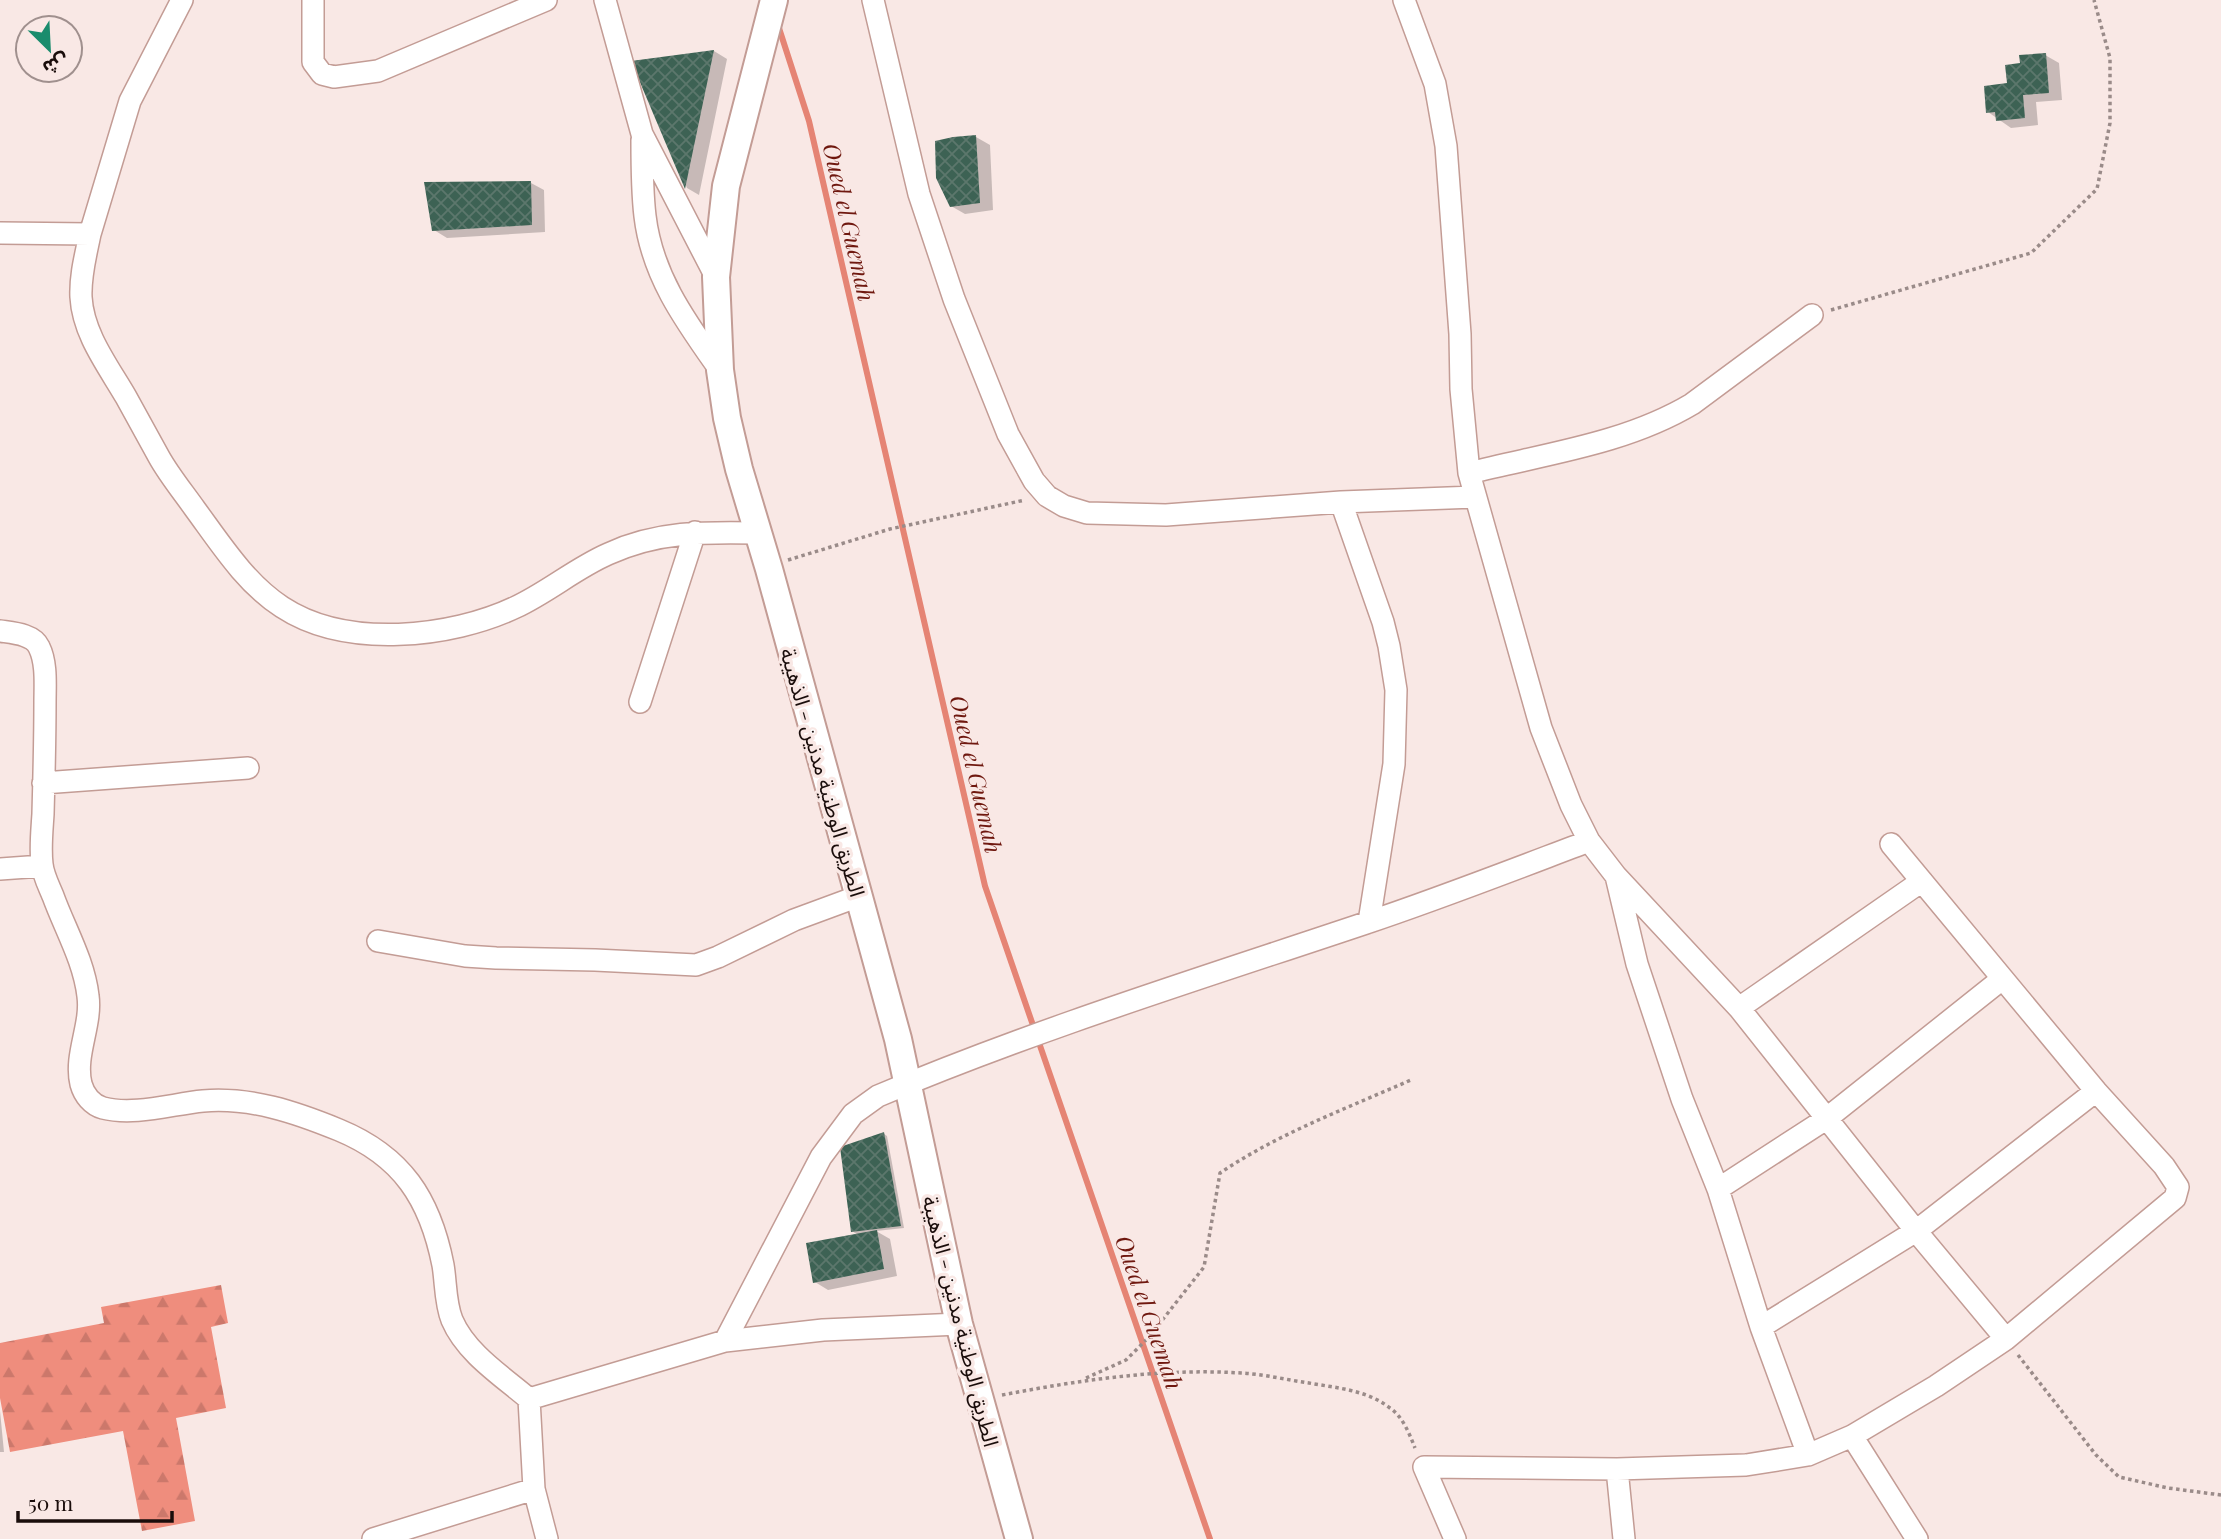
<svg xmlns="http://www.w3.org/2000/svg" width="2221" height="1539" font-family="'Playfair Display','Noto Sans Arabic',serif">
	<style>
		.forest { fill: url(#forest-firs) }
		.shadow { fill: #0003 }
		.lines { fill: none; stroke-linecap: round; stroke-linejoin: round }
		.stream { stroke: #e58474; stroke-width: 6 }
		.building { fill: url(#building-cross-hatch) }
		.minor-casing { stroke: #c39c95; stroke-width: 24 }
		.major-casing { stroke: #c39c95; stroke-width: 30 }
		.path { stroke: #9a8b89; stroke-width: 3.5; stroke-dasharray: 3.5 3.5; stroke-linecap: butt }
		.minor { stroke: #fff; stroke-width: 21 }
		.major { stroke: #fff; stroke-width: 26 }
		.labels { text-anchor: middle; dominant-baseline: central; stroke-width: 7; stroke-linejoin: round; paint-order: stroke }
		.street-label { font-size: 21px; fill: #1a0d0b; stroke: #f9e8e5 }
		.water-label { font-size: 23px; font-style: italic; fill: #6f180f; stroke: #f9e8e5 }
	</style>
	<defs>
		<pattern id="forest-firs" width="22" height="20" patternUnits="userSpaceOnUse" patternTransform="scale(1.75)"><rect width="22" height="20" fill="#ef8d7d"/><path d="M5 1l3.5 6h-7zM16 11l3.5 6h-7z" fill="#cc786b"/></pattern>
		<pattern id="building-cross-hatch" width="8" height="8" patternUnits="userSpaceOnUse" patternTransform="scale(1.75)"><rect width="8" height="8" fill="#3d6254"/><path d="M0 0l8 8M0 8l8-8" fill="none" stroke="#5c776c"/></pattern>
	</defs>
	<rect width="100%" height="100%" fill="#f9e8e5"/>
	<path class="forest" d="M 221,1285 L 228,1323 L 211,1327 L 226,1408 L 176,1418 L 195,1521 L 142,1531 L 123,1431 L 10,1452 L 0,1398 L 0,1343 L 104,1323 L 101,1307 Z"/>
	<path class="shadow" d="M 714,51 L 727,59 L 699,195 L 687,188 L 634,63 Z
		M 2045,55 L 2059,63 L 2062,100 L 2036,102 L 2038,125 L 2011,128 L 1988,112 L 2022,65 Z
		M 976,137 L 990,145 L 993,210 L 965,214 L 951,206 Z
		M 531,183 L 544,190 L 545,232 L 447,238 L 434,230 Z
		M 884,1134 L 887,1136 L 904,1228 L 876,1231 L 890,1239 L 897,1276 L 828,1290 L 815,1282 L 858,1235 L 852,1231 Z
		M 0,1411 L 4,1452 L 0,1452 Z"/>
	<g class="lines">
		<path class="stream" d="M 778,25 L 809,121 L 985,886 L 1210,1539"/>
	</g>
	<path class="building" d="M 714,50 L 685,189 L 631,61 Z
		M 2046,53 L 2049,93 L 2023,95 L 2025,118 L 1996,121 L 1995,112 L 1986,113 L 1984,86 L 2007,83 L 2005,65 L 2020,63 L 2019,55 Z
		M 976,135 L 980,203 L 950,207 L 936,178 L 935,141 L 953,137 Z
		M 531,181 L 532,225 L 432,231 L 424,182 Z
		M 884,1132 L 901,1226 L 851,1232 L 840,1147 Z
		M 877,1230 L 884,1269 L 813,1283 L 806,1243 Z"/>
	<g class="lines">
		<defs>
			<path id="minor" d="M 313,0 L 313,62 L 322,74 L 334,77 L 378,71 L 546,0
				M 605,0 L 642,134 L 716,277
				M 873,0 L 919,194 L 954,299 L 1008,434 L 1034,481 L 1047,496 L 1064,506 L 1087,513 L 1166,515 L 1341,502 L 1475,497
				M 1404,0 L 1435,84 L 1446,146 L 1460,334 L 1461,389 L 1469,473 L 1541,728 L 1571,805 L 1589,841 L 1616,876 L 1739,1008 L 1916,1231 L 2006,1339
				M 642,140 C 642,165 642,191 645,216 C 652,276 686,322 720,370
				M 0,233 L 90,234 C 86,254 80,275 81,297 C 83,334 108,366 126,397 C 137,417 148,437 159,457 C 169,475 183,492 195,509 C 220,543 246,584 282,607 C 346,649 451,638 516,607 C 548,592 576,568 608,554 C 658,531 704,532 758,533
				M 90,234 L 130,101 L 182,0
				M 1469,473 C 1544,454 1625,444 1692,404 L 1812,315
				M 1341,502 L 1383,622 L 1389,646 L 1396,690 L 1394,764 L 1369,922
				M 0,631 C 13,633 33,634 39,647 C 47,663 45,685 45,702 C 45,740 44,777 43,814 C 42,830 40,848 42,864 C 43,875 49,886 53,896 C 65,929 84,961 88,996 C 92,1025 74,1055 81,1084 C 84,1095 92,1105 103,1108 C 134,1116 172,1104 203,1101 C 251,1097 295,1112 339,1130 C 402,1156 430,1199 443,1265 C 446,1282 445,1303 452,1320 C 466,1353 502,1376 529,1399
				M 640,702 L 695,532
				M 43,783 L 248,768
				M 0,869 L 42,866
				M 1616,876 L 1637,964 L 1682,1099 L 1718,1189 L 1761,1327 L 1808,1455
				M 378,941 L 465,956 L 496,958 L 595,960 L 696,965 L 718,957 L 794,920 L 859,896
				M 1739,1008 L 1922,881
				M 1718,1189 L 1826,1119 L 2002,979
				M 1761,1327 L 1916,1231 L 2096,1091
				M 725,1341 L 821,1157 L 853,1114 L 878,1096 C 1037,1029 1202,978 1366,923 C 1441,898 1515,869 1589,841
				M 1852,1436 L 1917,1539
				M 1617,1469 L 1624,1539
				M 373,1539 L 534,1489
				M 547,1539 L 534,1489 L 529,1399 L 725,1341 L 823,1330 L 959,1324
				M 1455,1539 L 1424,1467 L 1617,1469 L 1746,1465 L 1808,1455 L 1852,1436 L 1936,1386 L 2006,1339 L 2175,1198 L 2178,1187 L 2164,1166 L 2096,1091 L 1891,844"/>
			<path id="major" d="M 774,0 L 726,186 L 716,277 L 720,370 L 727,418 L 739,469 L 769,569 L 898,1039 L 959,1324 L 1019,1539"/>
		</defs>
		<use href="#minor" class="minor-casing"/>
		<use href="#major" class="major-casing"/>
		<path class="path" d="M 1831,310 L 2031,253 L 2097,189 L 2110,123 L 2110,58 L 2094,0
			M 788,560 L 890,529 L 1025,500
			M 2018,1355 L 2096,1455 L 2119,1477 L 2168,1488 L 2221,1495
			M 1086,1378 L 1126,1360 L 1149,1337 L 1204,1267 L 1220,1173 C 1279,1133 1348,1108 1413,1079
			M 1002,1395 C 1081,1380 1160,1368 1241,1373 C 1263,1374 1287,1380 1309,1383 C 1337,1388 1367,1390 1390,1408 C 1403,1417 1409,1433 1415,1448"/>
		<use href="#minor" class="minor"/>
		<use href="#major" class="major"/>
	</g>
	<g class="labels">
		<g class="street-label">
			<text transform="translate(824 772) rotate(74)">الطريق الوطنية مدنين - الذهيبة</text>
			<text transform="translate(962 1321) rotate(76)">الطريق الوطنية مدنين - الذهيبة</text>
		</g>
		<g class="water-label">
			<text transform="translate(850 222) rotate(77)">Oued el Guemah</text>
			<text transform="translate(977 774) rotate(77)">Oued el Guemah</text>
			<text transform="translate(1150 1312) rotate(71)">Oued el Guemah</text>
		</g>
	</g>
	<g transform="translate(49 49) rotate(156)"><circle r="33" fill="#f9e8e5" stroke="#a0908e" stroke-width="2"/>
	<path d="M0-5L12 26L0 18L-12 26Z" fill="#1a8c6d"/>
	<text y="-10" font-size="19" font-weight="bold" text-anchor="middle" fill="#1a0d0b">ش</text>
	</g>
	<path d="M18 1511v10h154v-10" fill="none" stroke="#1a0d0b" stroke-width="3.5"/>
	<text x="28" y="1511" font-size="21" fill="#1a0d0b" stroke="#f9e8e5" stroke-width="5" paint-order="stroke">50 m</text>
</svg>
